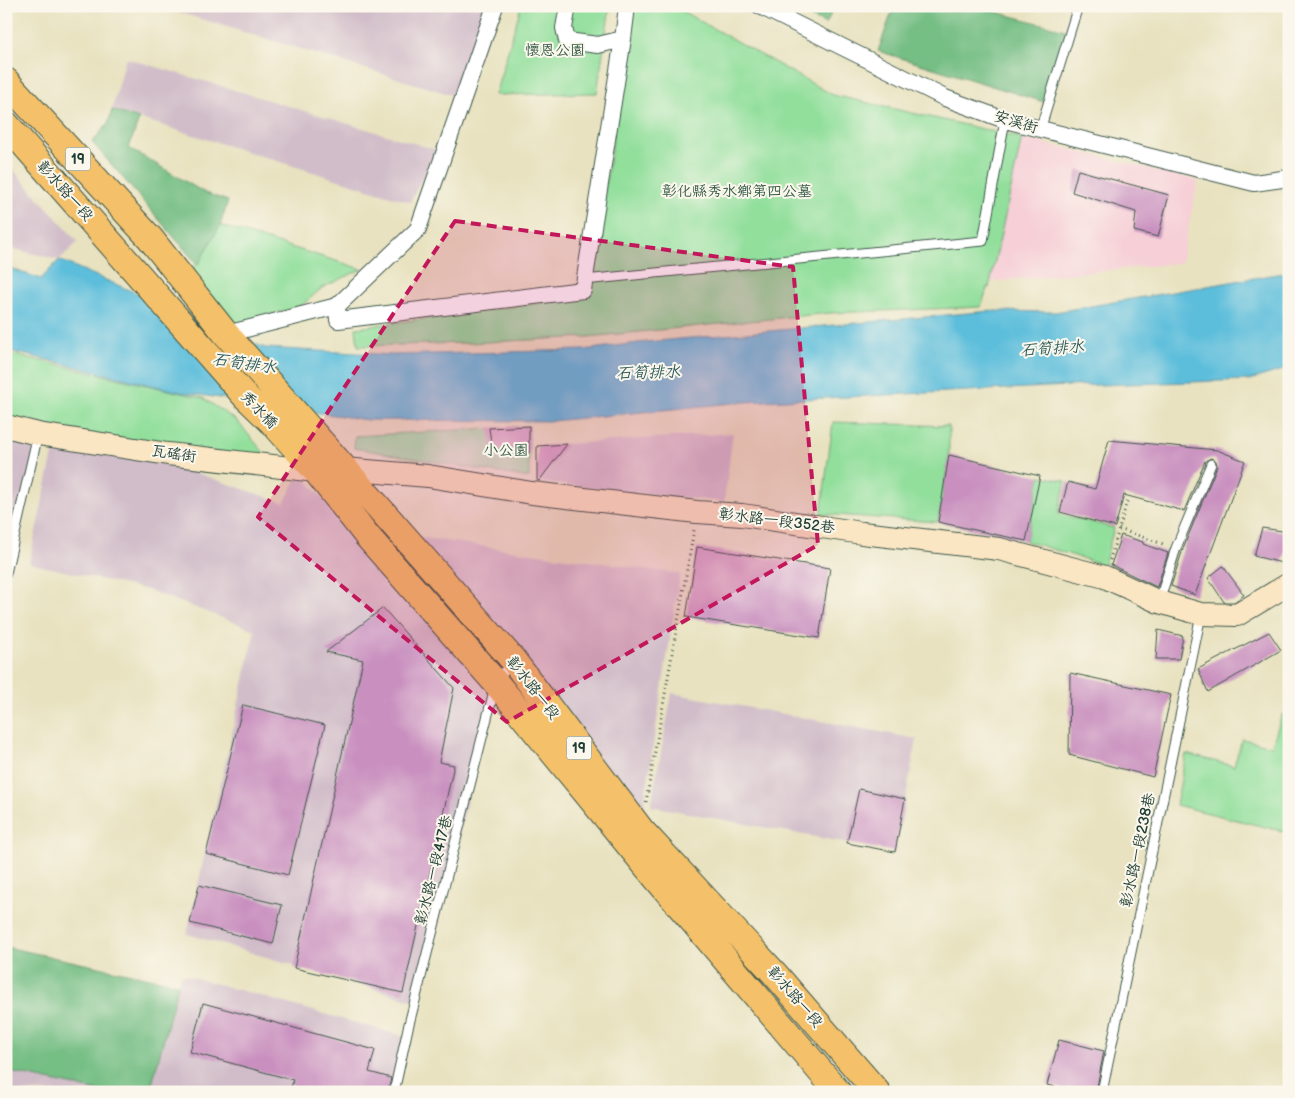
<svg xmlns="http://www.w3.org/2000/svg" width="1295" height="1098" font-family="'Balsamiq Sans','LXGW WenKai TC',sans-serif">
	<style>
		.built { fill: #f6cfd7 }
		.industrial { fill: #d1bdc9 }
		.green { fill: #92df9c; stroke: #588e68 }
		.forest { fill: #75be84; stroke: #4a7e5c }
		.water { fill: #5dbedb; stroke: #3e7e88 }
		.building { fill: #c990bf }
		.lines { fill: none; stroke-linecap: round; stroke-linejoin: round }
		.lane-casing { stroke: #3d5649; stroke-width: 11 }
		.street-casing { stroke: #3d5649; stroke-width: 18 }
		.secondary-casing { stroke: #3d5649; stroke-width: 24 }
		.primary-casing { stroke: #3d5649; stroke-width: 28 }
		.path { stroke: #3d5649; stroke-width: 3; stroke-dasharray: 1 4; stroke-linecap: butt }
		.lane { stroke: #fff; stroke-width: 9 }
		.street { stroke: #fff; stroke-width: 16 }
		.secondary { stroke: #fbe6c3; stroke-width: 22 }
		.primary { stroke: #f4c16a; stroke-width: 26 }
		.marked { fill: #c2185b; fill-opacity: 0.2; stroke: #c2185b; stroke-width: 4; stroke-dasharray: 10 6; stroke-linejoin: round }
		.labels { text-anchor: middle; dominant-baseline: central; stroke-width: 4; stroke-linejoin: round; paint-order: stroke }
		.shield { fill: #fbf7ec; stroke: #61756b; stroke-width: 1 }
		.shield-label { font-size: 14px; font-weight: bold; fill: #1f3d34 }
		.park-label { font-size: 15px; fill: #365d49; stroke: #fbf7ec }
		.street-label { font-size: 15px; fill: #1f3d34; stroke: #fbf7ec }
		.water-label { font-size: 16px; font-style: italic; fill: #2e5d5e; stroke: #fbf7ec }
	</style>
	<rect width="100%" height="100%" fill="#fbf7ec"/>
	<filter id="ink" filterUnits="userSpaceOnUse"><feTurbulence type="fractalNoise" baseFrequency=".02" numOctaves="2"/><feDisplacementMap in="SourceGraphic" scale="10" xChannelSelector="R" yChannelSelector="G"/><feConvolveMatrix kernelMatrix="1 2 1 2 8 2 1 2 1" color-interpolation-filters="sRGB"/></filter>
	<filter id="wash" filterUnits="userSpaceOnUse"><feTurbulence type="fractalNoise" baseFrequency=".0096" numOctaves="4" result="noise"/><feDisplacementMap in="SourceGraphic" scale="20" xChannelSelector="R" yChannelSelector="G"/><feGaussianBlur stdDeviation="1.12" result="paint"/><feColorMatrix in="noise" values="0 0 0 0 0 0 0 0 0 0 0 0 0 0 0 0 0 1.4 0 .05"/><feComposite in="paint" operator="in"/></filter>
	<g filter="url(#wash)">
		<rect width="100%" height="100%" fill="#e8e2c0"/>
		<path class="built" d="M 1022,138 L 1198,180 L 1181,263 L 989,282 Z"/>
		<path class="industrial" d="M 158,6 L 499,6 L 462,98 Z
			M 126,58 L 437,150 L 410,202 L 112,110 Z
			M 6,162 L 78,242 L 59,260 L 6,247 Z
			M 6,426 L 39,434 L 7,585 L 6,585 Z
			M 733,433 L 724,502 L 537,482 L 567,444 Z
			M 56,440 L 176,466 L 284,503 L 300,473 L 494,688 L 419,1002 L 187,934 L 255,630 L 148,590 L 29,563 Z
			M 410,536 L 680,574 L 643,811 Z
			M 672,693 L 917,739 L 895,852 L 651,806 Z
			M 181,974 L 410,1038 L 397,1092 L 155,1092 L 150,1090 Z
			M 6,1071 L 103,1092 L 6,1092 Z"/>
		<path class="green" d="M 521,6 L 610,6 L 597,93 L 495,95 Z
			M 634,6 L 673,6 L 833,95 L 1022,138 L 989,288 L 988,286 L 981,307 L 830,313 L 588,337 L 468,343 L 358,346 L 356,328 L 588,296 Z
			M 216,224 L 362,269 L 322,288 L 301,306 L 227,327 L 187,281 Z
			M 6,353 L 203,398 L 237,421 L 281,473 L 6,418 Z
			M 833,422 L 949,426 L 949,455 L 938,522 L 821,514 Z
			M 529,426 L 529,478 L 354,448 L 355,436 Z
			M 1040,476 L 1066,481 L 1058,514 L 1114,528 L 1104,565 L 1026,541 Z
			M 1282,714 L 1289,716 L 1289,833 L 1176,805 L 1186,754 L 1234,766 L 1242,739 L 1272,746 Z"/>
		<path class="forest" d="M 788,6 L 831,6 L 833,9 L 826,24 Z
			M 894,6 L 973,6 L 1069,31 L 1047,103 L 878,51 Z
			M 112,110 L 139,119 L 129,148 L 205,193 L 228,201 L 220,226 L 198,265 L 92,142 L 108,124 Z
			M 6,947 L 178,984 L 150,1092 L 103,1092 L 6,1071 Z"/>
		<path class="water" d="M 59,260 L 265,348 L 393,355 L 583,350 L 646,342 L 990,311 L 1056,312 L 1289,272 L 1289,368 L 1250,380 L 1069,386 L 744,402 L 552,421 L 367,420 L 180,392 L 6,350 L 6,267 L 41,279 Z"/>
		<g id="blocks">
			<path class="building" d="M 1078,170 L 1169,195 L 1158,237 L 1134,231 L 1136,212 L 1072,192 Z
				M 529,426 L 529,453 L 492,449 L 489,428 Z
				M 1109,440 L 1217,450 L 1245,461 L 1195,595 L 1171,586 L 1184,546 L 1217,466 L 1216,461 L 1211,458 L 1205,461 L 1184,511 L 1124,495 L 1115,527 L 1060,512 L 1068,482 L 1095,489 Z
				M 567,444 L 539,481 L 537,480 L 537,446 Z
				M 949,455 L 1040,476 L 1026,541 L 938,522 Z
				M 1262,528 L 1289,532 L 1289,544 L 1282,563 L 1254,556 Z
				M 1121,535 L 1143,542 L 1143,544 L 1168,553 L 1157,587 L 1111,565 Z
				M 697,547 L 830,568 L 819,638 L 686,617 Z
				M 1223,566 L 1244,595 L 1234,602 L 1224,602 L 1208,578 Z
				M 383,608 L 454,688 L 439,762 L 454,765 L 403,993 L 294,968 L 363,660 L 326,652 Z
				M 1158,630 L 1183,636 L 1179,659 L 1156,659 Z
				M 1269,632 L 1281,650 L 1208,692 L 1198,669 Z
				M 1070,673 L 1171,695 L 1153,777 L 1069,755 Z
				M 243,705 L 325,725 L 288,875 L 206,854 Z
				M 859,789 L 905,799 L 895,852 L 847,843 Z
				M 199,885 L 282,905 L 273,944 L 190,923 Z
				M 203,1003 L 375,1050 L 369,1072 L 391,1078 L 388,1092 L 290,1092 L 293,1080 L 190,1052 Z
				M 1059,1040 L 1104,1051 L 1096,1092 L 1073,1092 L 1047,1085 Z"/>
		</g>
	</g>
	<g filter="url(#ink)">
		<use href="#blocks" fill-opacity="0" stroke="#3d5649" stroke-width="1"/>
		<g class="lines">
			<defs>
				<path id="lane" d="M 1040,130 L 1078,6
					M 584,280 L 983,241 L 1005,120
					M 6,573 L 38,434
					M 1159,602 L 1176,548 L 1211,464
					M 394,1092 L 408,1028 L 496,683 L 511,662
					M 1102,1092 L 1201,615"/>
				<path id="street" d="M 568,6 L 564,28 L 567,41 L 598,45 L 623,39
					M 760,6 L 945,98 L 1005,120 L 1254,183 L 1289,178
					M 337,306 L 338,320 L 583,290 L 623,39 L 627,6
					M 226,334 L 337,306 L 418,229 L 495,6"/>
				<path id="secondary" d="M 6,426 L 38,434 L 168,454 L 316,471 L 343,469 L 428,476 L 532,493 L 697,512 L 742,515 L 862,533 L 999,549 L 1105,577 L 1159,602 L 1201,614 L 1237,615 L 1289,584"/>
				<path id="primary" d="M 6,81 L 150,238 L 226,334 L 513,660 L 641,830 L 774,973 L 877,1092
					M 6,124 L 245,396 L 273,423 L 316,471 L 368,537 L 496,683 L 657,879 L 838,1092"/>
			</defs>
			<use href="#lane" class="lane-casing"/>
			<use href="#street" class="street-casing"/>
			<use href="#secondary" class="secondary-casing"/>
			<use href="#primary" class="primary-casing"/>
			<path class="path" d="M 1119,529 L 1166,545
				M 1110,560 L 1128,498
				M 646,802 L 694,530"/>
			<use href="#lane" class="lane"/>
			<use href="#street" class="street"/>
			<use href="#secondary" class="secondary"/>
			<use href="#primary" class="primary"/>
		</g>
	</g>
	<path class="marked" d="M 455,221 L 793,267 L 818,545 L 507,722 L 258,517 Z"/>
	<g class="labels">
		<g class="shield">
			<rect x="65.5" y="147.5" width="25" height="23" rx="4"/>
			<rect x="566.5" y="736.5" width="25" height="23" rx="4"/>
		</g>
		<g class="shield-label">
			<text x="78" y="159">19</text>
			<text x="579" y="748">19</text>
		</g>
		<g class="park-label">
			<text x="555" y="50">懷恩公園</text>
			<text x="737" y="191">彰化縣秀水鄉第四公墓</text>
			<text x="506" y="450">小公園</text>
		</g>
		<g class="street-label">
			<text transform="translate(1016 122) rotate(17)">安溪街</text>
			<text transform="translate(65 191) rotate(48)">彰水路一段</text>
			<text transform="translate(259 410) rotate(46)">秀水橋</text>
			<text transform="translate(174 454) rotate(8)">瓦磘街</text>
			<text transform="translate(777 521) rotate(7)">彰水路一段352巷</text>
			<text transform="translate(533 688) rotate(52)">彰水路一段</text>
			<text transform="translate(1138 850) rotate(-78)">彰水路一段238巷</text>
			<text transform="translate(434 870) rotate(-76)">彰水路一段417巷</text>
			<text transform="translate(795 997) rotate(49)">彰水路一段</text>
		</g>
		<g class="water-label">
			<text transform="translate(1052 349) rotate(-4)">石筍排水</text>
			<text transform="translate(244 364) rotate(8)">石筍排水</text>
			<text transform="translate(648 373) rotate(-2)">石筍排水</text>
		</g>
	</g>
	<rect width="1295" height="1098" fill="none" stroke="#fbf7ec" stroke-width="25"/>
</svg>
